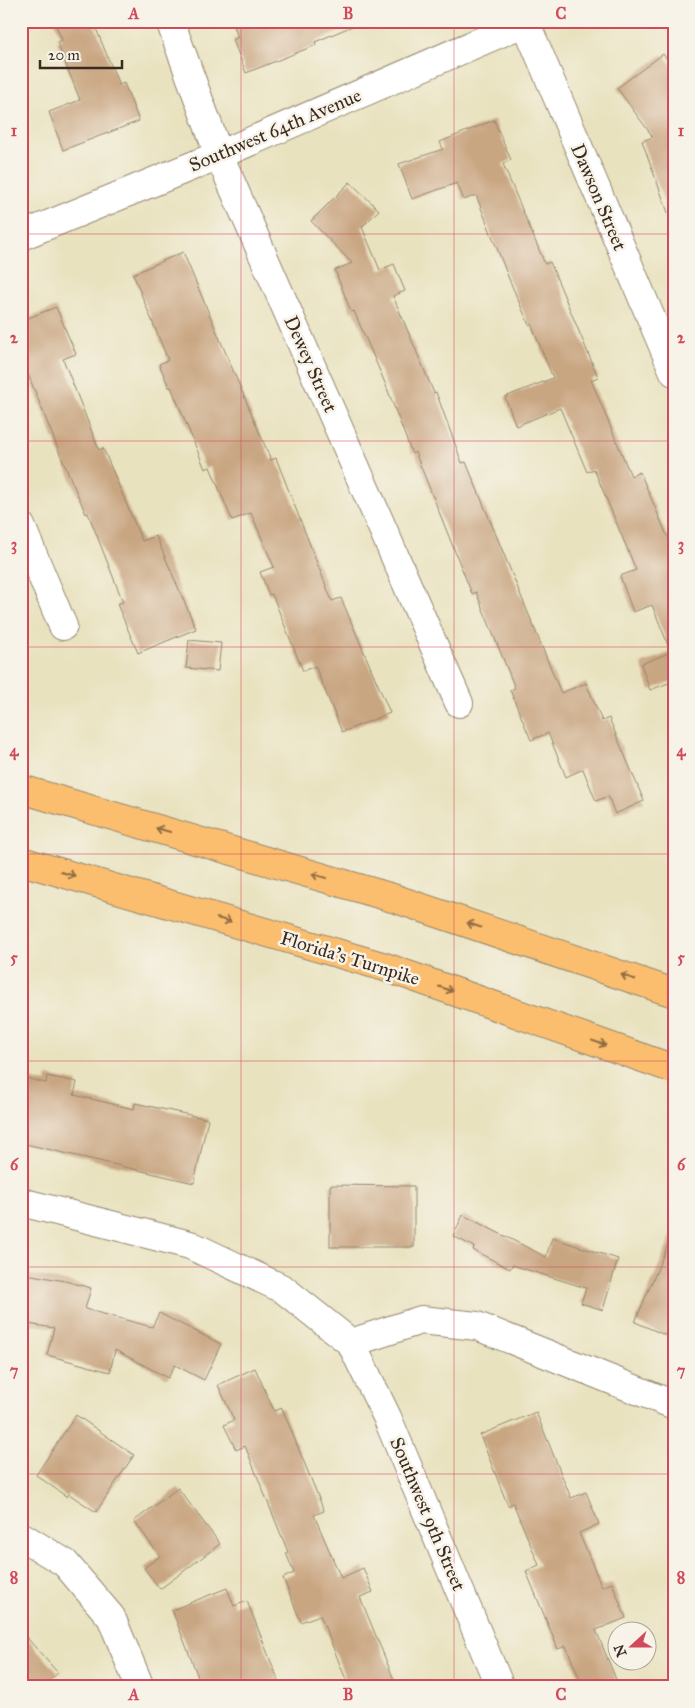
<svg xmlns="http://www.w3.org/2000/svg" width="695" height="1708" font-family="'IM FELL Great Primer',serif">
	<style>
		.building { fill: #c9a682 }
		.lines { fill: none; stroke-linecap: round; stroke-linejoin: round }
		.minor-casing { stroke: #92866e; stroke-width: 30 }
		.highway-casing { stroke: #92866e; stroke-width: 30 }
		.minor { stroke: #fff; stroke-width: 28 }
		.highway { stroke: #fbbe6e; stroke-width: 28 }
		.oneway { stroke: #916d42 }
		.grid { fill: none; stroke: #d1495b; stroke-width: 1; stroke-opacity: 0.55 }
		.labels { text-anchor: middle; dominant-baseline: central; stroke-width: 5; stroke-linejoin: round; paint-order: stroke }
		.street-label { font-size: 19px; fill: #3b2a1e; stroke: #f7f3e8 }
		.neatline { fill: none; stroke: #d1495b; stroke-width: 2 }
		.grid-label { font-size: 16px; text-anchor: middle; font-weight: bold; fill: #d1495b }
	</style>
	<rect width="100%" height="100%" fill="#f7f3e8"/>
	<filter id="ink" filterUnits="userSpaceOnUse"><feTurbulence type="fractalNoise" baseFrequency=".02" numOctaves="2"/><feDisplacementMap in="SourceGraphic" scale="10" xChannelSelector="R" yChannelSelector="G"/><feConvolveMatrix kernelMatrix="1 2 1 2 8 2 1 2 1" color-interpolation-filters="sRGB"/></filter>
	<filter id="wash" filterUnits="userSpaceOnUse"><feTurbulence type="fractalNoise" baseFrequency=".0096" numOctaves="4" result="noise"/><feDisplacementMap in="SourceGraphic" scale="20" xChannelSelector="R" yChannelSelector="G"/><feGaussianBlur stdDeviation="1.12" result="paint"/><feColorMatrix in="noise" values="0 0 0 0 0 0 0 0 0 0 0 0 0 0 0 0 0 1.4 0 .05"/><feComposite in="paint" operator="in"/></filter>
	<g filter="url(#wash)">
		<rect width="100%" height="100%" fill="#e9e2bf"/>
		<g id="blocks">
			<path class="building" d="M 54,21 L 93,21 L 119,85 L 124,83 L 139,121 L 63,150 L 49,112 L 80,100 L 57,42 L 62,40 Z
				M 232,21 L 364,21 L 315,42 L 316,45 L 246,73 L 233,40 L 238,37 Z
				M 663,54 L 674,68 L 674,221 L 671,221 L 642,141 L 653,137 L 617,88 Z
				M 494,120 L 511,160 L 503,164 L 545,264 L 550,262 L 598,377 L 591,380 L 631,476 L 640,472 L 674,552 L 674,681 L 650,690 L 641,664 L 671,652 L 652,605 L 633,612 L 620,576 L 636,570 L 594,469 L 587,472 L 560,408 L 516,426 L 505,397 L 553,378 L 531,324 L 529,325 L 509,279 L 476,195 L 464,200 L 457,183 L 412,199 L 399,164 L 443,149 L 440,142 Z
				M 350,182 L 379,210 L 362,227 L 380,270 L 394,264 L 405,291 L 393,296 L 434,393 L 436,392 L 462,463 L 466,462 L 561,693 L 586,683 L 602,721 L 609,718 L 644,801 L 615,814 L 608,796 L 596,801 L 583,769 L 566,777 L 548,733 L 531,740 L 510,690 L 515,688 L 476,592 L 472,594 L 415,452 L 412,454 L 385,383 L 354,311 L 351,312 L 335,270 L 352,263 L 311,221 Z
				M 183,252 L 271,460 L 276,458 L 332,601 L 341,598 L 390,713 L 342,732 L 315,666 L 303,671 L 272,594 L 269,595 L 260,572 L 274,567 L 251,513 L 232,520 L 210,467 L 205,469 L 171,387 L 169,387 L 159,364 L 168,360 L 133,274 Z
				M 56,307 L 76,354 L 63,359 L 99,450 L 103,448 L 142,541 L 156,536 L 196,629 L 138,653 L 117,604 L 123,602 L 88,513 L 86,514 L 60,454 L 28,374 L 21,377 L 21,321 Z
				M 189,640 L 221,643 L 218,671 L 186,668 Z
				M 47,1076 L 77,1082 L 74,1095 L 134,1109 L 135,1103 L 208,1119 L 194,1183 L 21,1143 L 21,1077 L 46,1083 Z
				M 330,1185 L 414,1186 L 414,1247 L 330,1247 Z
				M 463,1215 L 546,1257 L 552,1238 L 618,1259 L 603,1310 L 581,1303 L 586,1288 L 512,1265 L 510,1269 L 473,1250 L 474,1247 L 453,1236 Z
				M 674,1230 L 674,1339 L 635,1322 Z
				M 21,1273 L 65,1281 L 91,1288 L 85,1309 L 152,1327 L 159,1313 L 221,1344 L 204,1380 L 175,1365 L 168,1378 L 115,1350 L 110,1372 L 47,1355 L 54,1328 L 21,1323 Z
				M 255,1368 L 274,1411 L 282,1408 L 324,1511 L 314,1515 L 341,1578 L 363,1568 L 373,1592 L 360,1597 L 397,1687 L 349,1687 L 320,1615 L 301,1622 L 283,1578 L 294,1573 L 286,1553 L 288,1552 L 245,1446 L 236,1450 L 224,1425 L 234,1420 L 218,1385 Z
				M 536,1412 L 571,1498 L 586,1492 L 599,1524 L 579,1533 L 602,1587 L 612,1583 L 626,1618 L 596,1630 L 619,1687 L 583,1687 L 566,1646 L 558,1649 L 526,1571 L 539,1565 L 513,1503 L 508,1506 L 480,1435 Z
				M 76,1415 L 134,1455 L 96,1512 L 69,1494 L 67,1497 L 36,1475 Z
				M 178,1488 L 220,1544 L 160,1589 L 144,1568 L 160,1556 L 134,1521 Z
				M 227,1588 L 234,1606 L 247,1601 L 281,1687 L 202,1687 L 172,1610 Z
				M 21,1631 L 58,1673 L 42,1687 L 21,1687 Z"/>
		</g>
	</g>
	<g filter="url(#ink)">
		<use href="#blocks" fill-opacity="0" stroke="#92866e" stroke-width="1"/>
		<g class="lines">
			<defs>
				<path id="minor" d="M 170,21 L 219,155 L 459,703
					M 525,21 L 674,372
					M 21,236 L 219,155 L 528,21
					M 21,526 L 63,626
					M 21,1202 L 190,1245 L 283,1289 L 351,1343 L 387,1417 L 500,1687
					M 351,1343 L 421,1320 L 477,1326 L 674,1405
					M 21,1536 L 65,1563 L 111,1617 L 140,1687"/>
				<path id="highway" d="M 21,789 L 396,899 L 674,993
					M 21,861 L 385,967 L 674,1069"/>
			</defs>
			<use href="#minor" class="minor-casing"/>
			<use href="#highway" class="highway-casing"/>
			<use href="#minor" class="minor"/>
			<use href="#highway" class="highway"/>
		</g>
		<defs><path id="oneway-shaft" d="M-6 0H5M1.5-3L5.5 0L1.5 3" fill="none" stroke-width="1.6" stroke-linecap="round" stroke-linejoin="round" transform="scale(1.25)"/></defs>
		<g class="oneway">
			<use href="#oneway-shaft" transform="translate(163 830) rotate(-164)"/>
			<use href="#oneway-shaft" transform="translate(68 874) rotate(16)"/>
			<use href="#oneway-shaft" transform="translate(319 876) rotate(-164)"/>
			<use href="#oneway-shaft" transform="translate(224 920) rotate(16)"/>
			<use href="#oneway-shaft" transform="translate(474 925) rotate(-161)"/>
			<use href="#oneway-shaft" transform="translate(628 977) rotate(-161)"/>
			<use href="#oneway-shaft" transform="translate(446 989) rotate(19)"/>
			<use href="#oneway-shaft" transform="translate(599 1043) rotate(19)"/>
		</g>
	</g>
	<path class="grid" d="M 241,21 L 241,1687M 454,21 L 454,1687M 21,234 L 674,234M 21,441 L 674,441M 21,647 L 674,647M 21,854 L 674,854M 21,1061 L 674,1061M 21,1267 L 674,1267M 21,1474 L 674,1474"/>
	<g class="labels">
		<g class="street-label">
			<text transform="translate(275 130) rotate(-23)">Southwest 64th Avenue</text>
			<text transform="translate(599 197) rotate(67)">Dawson Street</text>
			<text transform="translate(311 364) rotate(66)">Dewey Street</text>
			<text transform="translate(350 958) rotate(17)">Florida's Turnpike</text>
			<text transform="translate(428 1514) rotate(67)">Southwest 9th Street</text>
		</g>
	</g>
	<rect width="695" height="1708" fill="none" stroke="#f7f3e8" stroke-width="55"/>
	<g transform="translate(632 1646) rotate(249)"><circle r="24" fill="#f7f3e8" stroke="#aca397"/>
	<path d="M0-4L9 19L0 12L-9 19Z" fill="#d1495b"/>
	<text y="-8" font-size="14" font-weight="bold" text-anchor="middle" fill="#3b2a1e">N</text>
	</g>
	<path d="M40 60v8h82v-8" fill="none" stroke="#3b2a1e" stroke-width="2.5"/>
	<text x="48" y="60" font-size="15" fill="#3b2a1e" stroke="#f7f3e8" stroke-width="4" paint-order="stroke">20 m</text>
	<rect x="28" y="28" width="640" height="1652" class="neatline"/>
	<g class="grid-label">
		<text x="134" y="19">A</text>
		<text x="348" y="19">B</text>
		<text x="561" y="19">C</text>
		<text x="14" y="136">1</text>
		<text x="681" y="136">1</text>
		<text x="14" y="343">2</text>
		<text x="681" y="343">2</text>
		<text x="14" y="550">3</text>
		<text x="681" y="550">3</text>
		<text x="14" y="756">4</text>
		<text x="681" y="756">4</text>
		<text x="14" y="963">5</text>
		<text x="681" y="963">5</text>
		<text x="14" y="1170">6</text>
		<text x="681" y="1170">6</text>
		<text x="14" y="1376">7</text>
		<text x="681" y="1376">7</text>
		<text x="14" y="1583">8</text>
		<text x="681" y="1583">8</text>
		<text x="134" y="1700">A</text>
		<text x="348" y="1700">B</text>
		<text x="561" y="1700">C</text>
	</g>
</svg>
